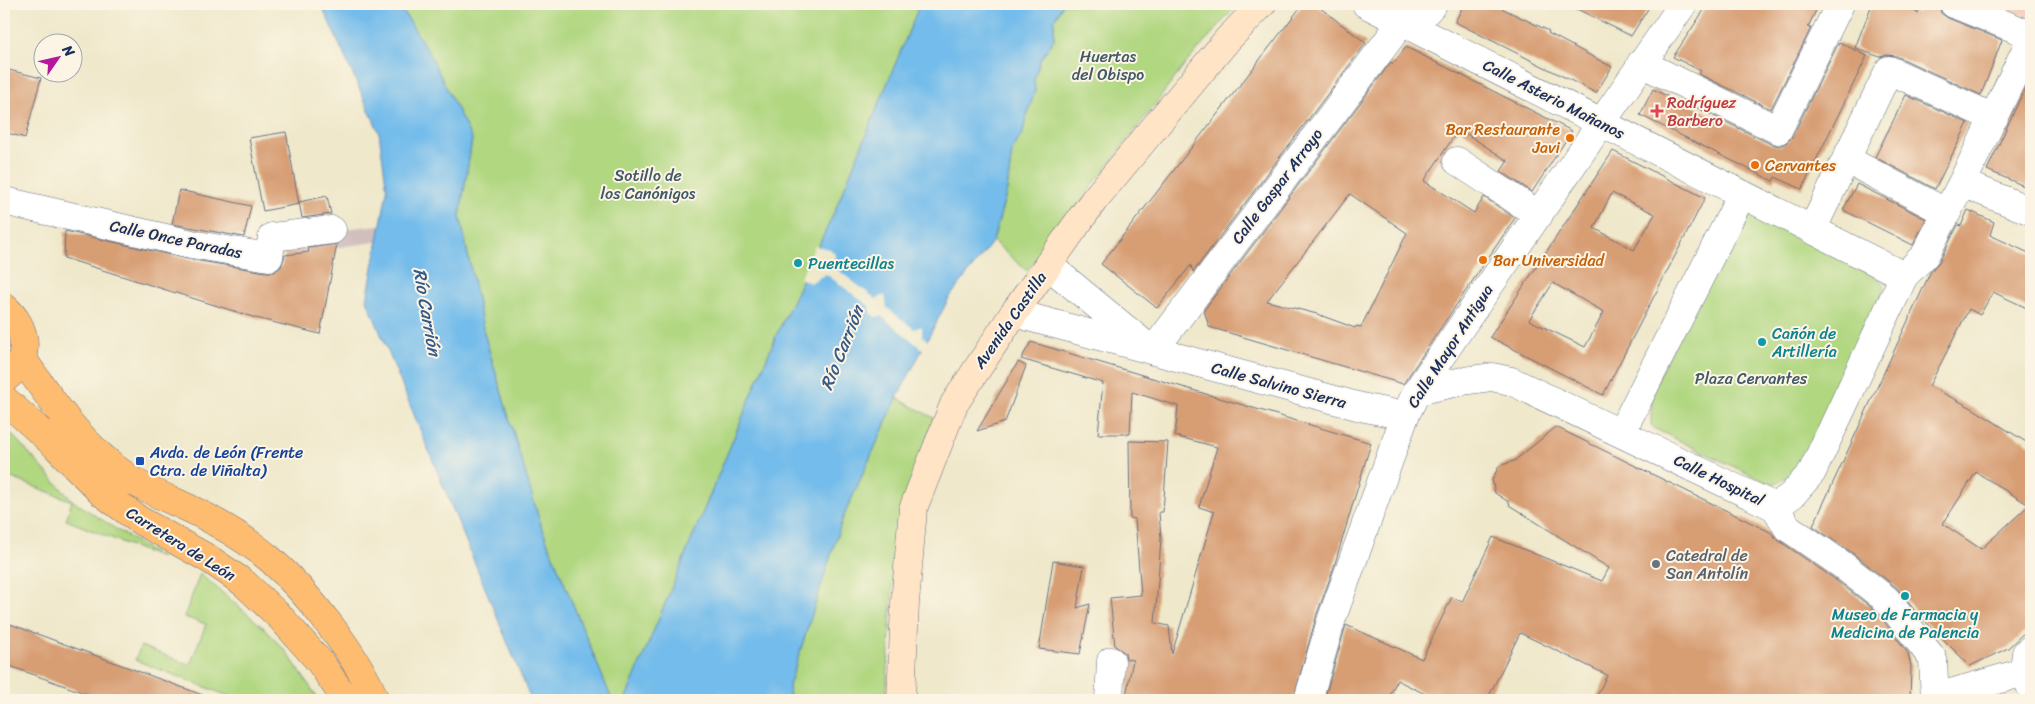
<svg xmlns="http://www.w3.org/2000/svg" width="2035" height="704" font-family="Sriracha,sans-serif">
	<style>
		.built { fill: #f5d2c2 }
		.industrial { fill: #d1bfbd }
		.green { fill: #b1d781; stroke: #668370 }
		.water { fill: #73bceb; stroke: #4776a4 }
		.pier { fill: #efe8cb }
		.building { fill: #d79d73; fill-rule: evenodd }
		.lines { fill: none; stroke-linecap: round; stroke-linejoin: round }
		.street-casing { stroke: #657084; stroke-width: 29 }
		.secondary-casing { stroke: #657084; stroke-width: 29 }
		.highway-casing { stroke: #657084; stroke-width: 29 }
		.street { stroke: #fff; stroke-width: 28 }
		.secondary { stroke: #ffe4c6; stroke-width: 28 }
		.highway { stroke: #febc70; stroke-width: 28 }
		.health-dot { fill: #e0444e; stroke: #fcf5e5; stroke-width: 2 }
		.food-dot { fill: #e8710a; stroke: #fcf5e5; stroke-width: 2 }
		.culture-dot { fill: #0f9aa8; stroke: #fcf5e5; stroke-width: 2 }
		.transit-dot { fill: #1a4fb4; stroke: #fcf5e5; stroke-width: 2 }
		.worship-dot { fill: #6b7280; stroke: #fcf5e5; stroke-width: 2 }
		.labels { text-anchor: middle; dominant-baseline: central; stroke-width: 4; stroke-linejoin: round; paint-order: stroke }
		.park-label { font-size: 16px; fill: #405967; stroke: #fcf5e5 }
		.street-label { font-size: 16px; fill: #1b2f5e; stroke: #fcf5e5 }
		.health-label { font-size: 16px; fill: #be3a42; stroke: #fcf5e5; text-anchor: start }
		.food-label { font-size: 16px; fill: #c56008; stroke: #fcf5e5; text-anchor: start }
		.culture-label { font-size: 16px; fill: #0d838f; stroke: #fcf5e5; text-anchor: start }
		.transit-label { font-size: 16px; fill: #164399; stroke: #fcf5e5; text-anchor: start }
		.worship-label { font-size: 16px; fill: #5b616d; stroke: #fcf5e5; text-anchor: start }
		.water-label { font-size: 18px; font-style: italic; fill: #355988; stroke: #fcf5e5 }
	</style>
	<rect width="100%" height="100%" fill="#fcf5e5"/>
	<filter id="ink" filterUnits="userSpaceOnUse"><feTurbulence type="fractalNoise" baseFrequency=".02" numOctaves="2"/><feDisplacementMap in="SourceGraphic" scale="10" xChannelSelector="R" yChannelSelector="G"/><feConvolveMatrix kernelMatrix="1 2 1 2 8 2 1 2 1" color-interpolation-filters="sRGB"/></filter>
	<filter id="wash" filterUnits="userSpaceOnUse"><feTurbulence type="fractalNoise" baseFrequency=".0096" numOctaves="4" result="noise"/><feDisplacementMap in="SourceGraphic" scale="20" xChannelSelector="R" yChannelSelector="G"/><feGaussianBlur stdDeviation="1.12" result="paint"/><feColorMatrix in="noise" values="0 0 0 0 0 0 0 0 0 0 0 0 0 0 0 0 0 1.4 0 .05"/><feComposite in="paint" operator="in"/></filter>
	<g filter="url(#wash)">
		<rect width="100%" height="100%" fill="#efe8cb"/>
		<path class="built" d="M 1995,4 L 2031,4 L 2031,18 Z"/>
		<path class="industrial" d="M 460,216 L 473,228 L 269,257 L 272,237 Z"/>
		<path class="green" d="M 397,4 L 920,4 L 834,213 L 776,336 L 625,700 L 612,700 L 541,526 L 484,333 L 460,216 L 472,139 L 409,20 Z
			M 1063,4 L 1238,4 L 1188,61 L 1027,271 L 993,241 L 1007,190 L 1012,151 L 1023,132 L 1025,122 L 1035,91 L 1034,80 L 1040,60 L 1054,39 L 1054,21 Z
			M 1749,216 L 1755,216 L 1874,275 L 1884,283 L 1885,288 L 1800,469 L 1774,484 L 1770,484 L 1655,429 L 1651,425 L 1652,391 L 1727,232 Z
			M 897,398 L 934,418 L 903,506 L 892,596 L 886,700 L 790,700 L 789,686 L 842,520 Z
			M 4,426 L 73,501 L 161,558 L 66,520 L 72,501 L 4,475 Z
			M 200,574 L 264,628 L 288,654 L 319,700 L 239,700 L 135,660 L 141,646 L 190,665 L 206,624 L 184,617 Z"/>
		<path class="water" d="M 321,4 L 397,4 L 409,20 L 429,53 L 472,139 L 460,216 L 484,333 L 541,526 L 612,700 L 531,700 L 367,300 L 387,191 L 379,132 Z
			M 920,4 L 1063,4 L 1054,20 L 1054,39 L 1040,60 L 1034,80 L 1035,91 L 1025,122 L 1023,132 L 1012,151 L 1007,190 L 993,241 L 949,298 L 897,398 L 842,520 L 789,686 L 790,700 L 625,700 L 776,336 L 834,213 Z"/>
		<path class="pier" d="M 815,246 L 830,249 L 835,254 L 834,267 L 876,299 L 885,295 L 887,308 L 914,329 L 922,326 L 922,336 L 929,342 L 925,351 L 881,316 L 876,317 L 870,313 L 869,306 L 826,274 L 810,283 L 800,278 Z"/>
		<g id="blocks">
			<path class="building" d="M 1303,4 L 1315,4 L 1366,43 L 1193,272 L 1191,265 L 1157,308 L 1101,264 Z
				M 1464,4 L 1493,4 L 1549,31 L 1548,33 L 1612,67 L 1596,93 L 1455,22 Z
				M 1567,4 L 1651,4 L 1631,36 Z
				M 1708,4 L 1819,4 L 1808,27 L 1811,28 L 1771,109 L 1699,74 L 1701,71 L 1673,57 Z
				M 1872,4 L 1895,4 L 1918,13 L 1919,4 L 1939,4 L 1941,13 L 1948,18 L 2002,40 L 1981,95 L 1896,56 L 1887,55 L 1880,57 L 1855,48 Z
				M 1839,42 L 1867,56 L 1802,189 L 1775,177 L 1773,181 L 1640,115 L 1653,89 L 1682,104 L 1683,101 L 1771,144 L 1779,146 L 1786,143 L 1792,137 Z
				M 1406,47 L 1572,131 L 1532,192 L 1501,171 L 1508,161 L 1459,129 L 1424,181 L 1474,213 L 1484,197 L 1515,218 L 1403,384 L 1209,327 L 1204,310 L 1391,62 L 1393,64 ZM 1350,194 L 1407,233 L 1361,327 L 1356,326 L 1355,328 L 1317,314 L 1267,301 Z
				M 9,70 L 41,78 L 25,138 L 4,132 L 4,91 Z
				M 2031,75 L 2031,189 L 1987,170 Z
				M 1906,95 L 1968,123 L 1935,189 L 1875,157 Z
				M 286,132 L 299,204 L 263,211 L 249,138 Z
				M 1613,151 L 1705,198 L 1603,395 L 1490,337 ZM 1612,193 L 1655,214 L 1634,250 L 1594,228 ZM 1553,283 L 1604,312 L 1585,347 L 1529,320 Z
				M 1857,184 L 1926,219 L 1913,245 L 1843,210 Z
				M 179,190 L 251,206 L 244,237 L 172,224 Z
				M 327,196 L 331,214 L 302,218 L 299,202 Z
				M 1968,210 L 1994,222 L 1990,235 L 2031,254 L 2031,310 L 1993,292 L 1980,315 L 1969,309 L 1929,386 L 1972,408 L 2031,445 L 2031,626 L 2008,648 L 1970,666 L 1915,611 L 1897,588 L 1851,552 L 1813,526 L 1931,271 L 1939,262 L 1958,225 L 1961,226 ZM 1976,472 L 2029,505 L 1981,549 L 1943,524 Z
				M 65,231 L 188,259 L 266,272 L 274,272 L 281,267 L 285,255 L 309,252 L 308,248 L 337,244 L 320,334 L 256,318 L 64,258 Z
				M 1031,342 L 1371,443 L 1333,570 L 1317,614 L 1293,700 L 1125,700 L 1133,660 L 1126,659 L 1125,653 L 1115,646 L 1110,598 L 1141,595 L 1135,519 L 1130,518 L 1129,441 L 1168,442 L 1163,512 L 1159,512 L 1161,538 L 1155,623 L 1169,626 L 1172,654 L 1214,512 L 1199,507 L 1217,447 L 1175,436 L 1178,406 L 1132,392 L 1130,434 L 1098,434 L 1103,383 L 1021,359 Z
				M 1018,362 L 1026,366 L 1005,422 L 977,431 Z
				M 1556,427 L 1770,532 L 1778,540 L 1832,577 L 1876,611 L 1908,653 L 1911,666 L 1910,700 L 1595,700 L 1607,675 L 1520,633 L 1487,700 L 1437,700 L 1397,680 L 1388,700 L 1324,700 L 1346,625 L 1422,659 L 1452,597 L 1462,602 L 1493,537 L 1602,581 L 1609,568 L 1509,505 L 1510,503 L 1495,493 L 1492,480 L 1499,466 L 1514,461 Z
				M 1053,561 L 1084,566 L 1077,608 L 1090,604 L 1080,654 L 1039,649 Z
				M 10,624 L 211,698 L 210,700 L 104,700 L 4,664 L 4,640 Z"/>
		</g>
	</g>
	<g filter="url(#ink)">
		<use href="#blocks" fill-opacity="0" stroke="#657084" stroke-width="1"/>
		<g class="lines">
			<defs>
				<path id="street" d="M 1366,4 L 1904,276 L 1812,472 L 1792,495 L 1775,507
					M 1954,4 L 2031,35
					M 1412,27 L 1433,4
					M 1641,63 L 1778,130 L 1840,4
					M 1846,159 L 1947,213
					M 1457,161 L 1539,215
					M 1962,183 L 2031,211
					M 4,201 L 191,244 L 269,257 L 272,237 L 332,230
					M 1812,230 L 1889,70 L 1994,118
					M 1048,265 L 1144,344
					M 1904,276 L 1925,255 L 1962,183 L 2031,39
					M 1014,313 L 1361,407 L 1405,416
					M 1153,351 L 1402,22
					M 1417,391 L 1463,381 L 1492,377 L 1511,381 L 1775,507 L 1787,527 L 1841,564 L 1887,600 L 1933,659 L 1935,700
					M 1621,433 L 1742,194
					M 2031,649 L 2026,653 L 2024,672 L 2031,688
					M 1937,697 L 2024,672
					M 1109,700 L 1111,661
					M 1308,700 L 1332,618 L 1405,416 L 1417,391 L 1683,4"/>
				<path id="secondary" d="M 901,700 L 905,603 L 913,509 L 954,404 L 1014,313 L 1094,200 L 1228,39 L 1262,4"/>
				<path id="highway" d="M 4,307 C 28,327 33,360 4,379
					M 22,358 C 54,405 84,449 133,481 C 159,497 189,506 215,522 C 233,532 256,547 271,560 C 307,592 358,656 375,700
					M 4,399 L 56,446 L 101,492 L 139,520 L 209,559 L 244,583 L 281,618 L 320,662 L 346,700"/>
			</defs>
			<use href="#street" class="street-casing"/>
			<use href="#secondary" class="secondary-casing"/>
			<use href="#highway" class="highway-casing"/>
			<use href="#street" class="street"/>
			<use href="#secondary" class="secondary"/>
			<use href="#highway" class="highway"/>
		</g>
	</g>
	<path class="health-dot" d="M1654.5 103.5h5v5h5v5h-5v5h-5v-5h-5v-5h5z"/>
	<g class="food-dot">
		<circle cx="1570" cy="138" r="5"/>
		<circle cx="1755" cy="165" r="5"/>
		<circle cx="1483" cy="260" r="5"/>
	</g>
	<g class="culture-dot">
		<circle cx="798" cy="263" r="5"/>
		<circle cx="1762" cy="342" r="5"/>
		<circle cx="1905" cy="596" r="5"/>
	</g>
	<rect class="transit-dot" x="135" y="456" width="10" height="10" rx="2.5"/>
	<circle class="worship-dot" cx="1656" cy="564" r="5"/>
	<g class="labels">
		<g class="park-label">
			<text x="1108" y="56">Huertas<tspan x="1108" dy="18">del Obispo</tspan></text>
			<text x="648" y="175">Sotillo de<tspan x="648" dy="18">los Canónigos</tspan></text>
			<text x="1751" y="378">Plaza Cervantes</text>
		</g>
		<g class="street-label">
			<text transform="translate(1554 99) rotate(27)">Calle Asterio Mañanos</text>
			<text transform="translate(1277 186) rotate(-53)">Calle Gaspar Arroyo</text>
			<text transform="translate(176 239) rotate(12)">Calle Once Paradas</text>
			<text transform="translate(1010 320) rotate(-55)">Avenida Castilla</text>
			<text transform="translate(1450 346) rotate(-57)">Calle Mayor Antigua</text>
			<text transform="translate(1279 385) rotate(15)">Calle Salvino Sierra</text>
			<text transform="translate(1719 480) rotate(26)">Calle Hospital</text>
			<text transform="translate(181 544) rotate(32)">Carretera de León</text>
		</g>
		<g class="health-label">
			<text x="1667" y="102">Rodríguez<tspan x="1667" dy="18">Barbero</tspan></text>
		</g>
		<g class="food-label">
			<text x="1560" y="129" text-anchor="end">Bar Restaurante<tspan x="1560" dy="18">Javi</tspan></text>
			<text x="1765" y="165">Cervantes</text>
			<text x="1493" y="260">Bar Universidad</text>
		</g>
		<g class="culture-label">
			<text x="808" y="263">Puentecillas</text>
			<text x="1772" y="333">Cañón de<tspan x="1772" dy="18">Artillería</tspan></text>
			<text x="1905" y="614" text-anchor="middle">Museo de Farmacia y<tspan x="1905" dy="18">Medicina de Palencia</tspan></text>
		</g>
		<g class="transit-label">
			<text x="150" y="452">Avda. de León (Frente<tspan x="150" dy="18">Ctra. de Viñalta)</tspan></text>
		</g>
		<g class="worship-label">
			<text x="1666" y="555">Catedral de<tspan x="1666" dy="18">San Antolín</tspan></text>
		</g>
		<g class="water-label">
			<text transform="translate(427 312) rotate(80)">Río Carrión</text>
			<text transform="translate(842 348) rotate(-68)">Río Carrión</text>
		</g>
	</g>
	<rect width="2035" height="704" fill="none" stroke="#fcf5e5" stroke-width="20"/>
	<g transform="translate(58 58) rotate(56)"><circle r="24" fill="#fcf5e5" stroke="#a2a6af"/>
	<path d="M0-4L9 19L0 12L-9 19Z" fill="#b5179e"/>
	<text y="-8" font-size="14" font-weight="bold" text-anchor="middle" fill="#1b2f5e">N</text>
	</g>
</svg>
